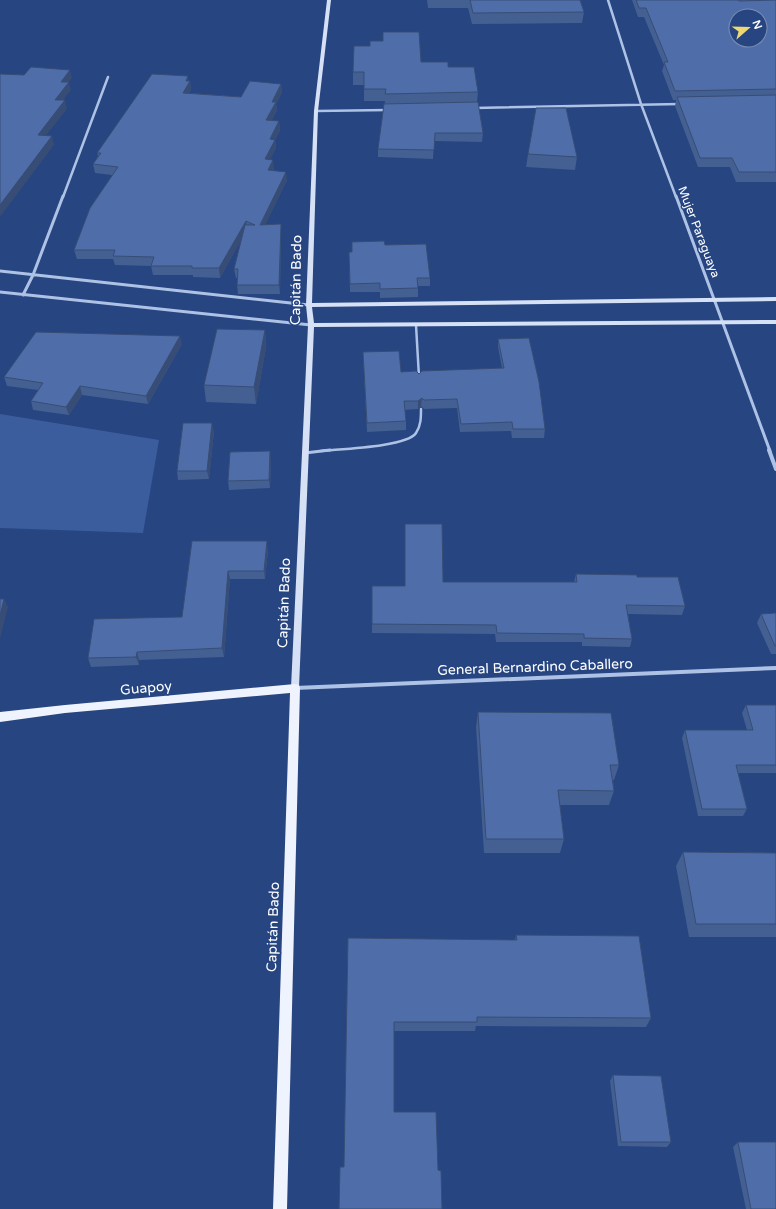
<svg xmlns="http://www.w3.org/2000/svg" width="776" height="1209" font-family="'Varela Round',sans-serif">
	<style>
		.green { fill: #3b5d9e }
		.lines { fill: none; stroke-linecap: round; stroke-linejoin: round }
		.service-far1 { stroke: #aec2e6; stroke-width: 2.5 }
		.service { stroke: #aec2e6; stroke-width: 3 }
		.minor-far2 { stroke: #aec2e6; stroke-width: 2.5 }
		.minor-far1 { stroke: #aec2e6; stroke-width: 3 }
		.minor { stroke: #aec2e6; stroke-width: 4 }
		.secondary { fill: #d7e1f6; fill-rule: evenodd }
		.primary { fill: #eff3fd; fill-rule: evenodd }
		.wall { fill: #445f91 }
		.shaded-wall { fill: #374d76 }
		.building { fill: #4f6ea9; stroke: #374d76; fill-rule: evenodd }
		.labels { text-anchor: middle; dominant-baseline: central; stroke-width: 3; stroke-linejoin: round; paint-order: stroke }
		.far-street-label { font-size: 12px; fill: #fff; stroke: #264581 }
		.street-label { font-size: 14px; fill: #fff; stroke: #264581 }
	</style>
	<rect width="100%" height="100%" fill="#264581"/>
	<path class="green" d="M 0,414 L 159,440 L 143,533 L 0,528 Z"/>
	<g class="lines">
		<path class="service-far1" d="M 416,325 L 419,377
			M 321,451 C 339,449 407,447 416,433 C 421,426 421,417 421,409"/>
		<path class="service" d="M 305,453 L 330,450"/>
		<path class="minor-far2" d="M 608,0 L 641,104 L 676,197
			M 474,108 L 680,104
			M 316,111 L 388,110
			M 63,197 L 108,77"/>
		<path class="minor-far1" d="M 676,196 L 770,451
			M 0,271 L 309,305
			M 0,292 L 311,325
			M 23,295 L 33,275 L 63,196"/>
		<path class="minor" d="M 769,450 L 776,469
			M 295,688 L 776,668"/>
		<path class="secondary" d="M 327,0 L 331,0 L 318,111 L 312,303 L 776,297 L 776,301 L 312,307 L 314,323 L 776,320 L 776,324 L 314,327 L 299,688 L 298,690 L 295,691 L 292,690 L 291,688 L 308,325 L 306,305 L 314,111 Z"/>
		<path class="primary" d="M 295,684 L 299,685 L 300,688 L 287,1209 L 273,1209 L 290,693 L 65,713 L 0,722 L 0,712 L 65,705 Z"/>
	</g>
	<path class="wall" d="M 427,0 L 580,0 L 584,12 L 582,23 L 472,24 L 468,8 L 428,8 Z
		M 632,0 L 776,0 L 776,182 L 736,182 L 730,167 L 698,167 L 675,106 L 676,100 L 673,100 L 662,71 L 664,65 L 644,17 L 638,17 Z
		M 421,62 L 448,67 L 478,92 L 477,102 L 483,133 L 482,142 L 434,141 L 433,159 L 378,157 L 378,149 L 385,101 L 364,101 L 364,85 L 353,85 L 353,72 Z
		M 189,81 L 190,81 L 191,89 L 189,93 L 241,97 L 281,84 L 282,92 L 276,104 L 277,111 L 271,121 L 279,121 L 280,130 L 275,140 L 276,148 L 270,159 L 274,168 L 273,171 L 287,180 L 265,225 L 281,224 L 281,233 L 280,294 L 238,294 L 237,285 L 238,278 L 236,278 L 234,269 L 241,240 L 220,278 L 193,277 L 193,275 L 153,275 L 151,266 L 115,265 L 113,259 L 77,259 L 74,250 L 112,175 L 95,173 L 93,164 L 98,156 L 97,153 Z
		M 528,154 L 577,157 L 575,170 L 526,167 Z
		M 385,245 L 430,278 L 430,286 L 418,286 L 418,297 L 380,298 L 380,292 L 350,292 L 349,252 L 352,252 Z
		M 265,330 L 266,347 L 256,404 L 206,402 L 204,385 Z
		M 498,339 L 545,429 L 544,438 L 512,438 L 511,431 L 460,432 L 457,408 L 424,409 L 421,406 L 418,409 L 404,410 L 406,421 L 406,430 L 367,432 L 363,352 L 401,372 L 419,374 L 502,368 L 498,347 Z
		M 182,344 L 148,404 L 82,395 L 69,415 L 33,410 L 31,401 L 38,390 L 7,386 L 4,377 Z
		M 214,431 L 209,479 L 178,480 L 177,471 Z
		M 271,460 L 270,488 L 229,490 L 228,481 Z
		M 192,541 L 268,550 L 265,579 L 230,579 L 224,657 L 139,660 L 139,665 L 91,667 L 88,658 L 182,617 Z
		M 576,574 L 637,577 L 685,606 L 682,615 L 628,614 L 632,639 L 630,647 L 582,646 L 582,642 L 496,642 L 495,634 L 372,633 L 372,624 L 405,586 L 443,582 L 574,582 Z
		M 776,613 L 776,654 L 771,654 L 757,623 L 761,614 Z
		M 746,705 L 776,705 L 776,773 L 738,773 L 747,809 L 743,816 L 698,816 L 682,738 L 685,730 L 747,730 L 742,713 Z
		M 478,712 L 619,765 L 614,780 L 613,780 L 614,791 L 609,805 L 560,805 L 564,839 L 560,853 L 484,853 L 476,727 Z
		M 683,852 L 776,853 L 776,937 L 689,937 L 676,866 Z
		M 516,935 L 651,1018 L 646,1027 L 476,1026 L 475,1031 L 394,1031 L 394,1112 L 438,1170 L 344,1167 L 348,938 L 515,940 Z
		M 613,1075 L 671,1142 L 667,1147 L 618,1146 L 610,1081 Z
		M 738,1142 L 776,1209 L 746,1209 L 733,1147 Z"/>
	<path class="shaded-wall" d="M 70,70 L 72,78 L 69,82 L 71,90 L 57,108 L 55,100 L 61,82 Z
		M 188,76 L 189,83 L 190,81 L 191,89 L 184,101 L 183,93 L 186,81 Z
		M 281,84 L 282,92 L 276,104 L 277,111 L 267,129 L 266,120 L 272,102 Z
		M 65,100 L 67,109 L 40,143 L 38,135 Z
		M 279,121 L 280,130 L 275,140 L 276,148 L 266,168 L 265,159 L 270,139 Z
		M 52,136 L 54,145 L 0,217 L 0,205 Z
		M 273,160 L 274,168 L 269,179 L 268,170 Z
		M 286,172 L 287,180 L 261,234 L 260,225 Z
		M 246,221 L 247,230 L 220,278 L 219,268 Z
		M 281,224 L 281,233 L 280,294 L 279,285 Z
		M 265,330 L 266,347 L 256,404 L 254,387 Z
		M 180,336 L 182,344 L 148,404 L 146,396 Z
		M 80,386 L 82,395 L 69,415 L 66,407 Z
		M 422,398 L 421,406 L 418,409 L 418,401 Z
		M 212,423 L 214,431 L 209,479 L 207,471 Z
		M 270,451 L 271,460 L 270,488 L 269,480 Z
		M 267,541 L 268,550 L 265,579 L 264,571 Z
		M 228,571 L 230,579 L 224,657 L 222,648 Z
		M 4,599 L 8,607 L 0,639 L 0,616 Z
		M 137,652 L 139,660 L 139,665 L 136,657 Z"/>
	<path class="building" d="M 470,0 L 580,0 L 584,12 L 473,13 Z
		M 636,0 L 738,0 L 739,1 L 776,0 L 776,89 L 675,91 L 664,62 L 668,62 L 646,8 L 639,8 ZM 736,16 L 760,16 L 760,40 L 736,40 Z
		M 383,32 L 419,32 L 421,62 L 448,62 L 448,67 L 474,67 L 478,92 L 385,94 L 386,89 L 364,89 L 364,72 L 353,72 L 354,46 L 370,46 L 370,41 L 383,41 Z
		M 31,67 L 70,70 L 61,82 L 69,82 L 55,100 L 65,100 L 38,135 L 52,136 L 0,205 L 0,74 L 24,75 Z
		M 152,74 L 188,76 L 186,81 L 190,81 L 183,93 L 241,97 L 250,81 L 281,84 L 272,102 L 276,102 L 266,120 L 279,121 L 270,139 L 275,140 L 265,159 L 273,160 L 268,170 L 286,172 L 260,225 L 281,224 L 279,285 L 237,285 L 238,269 L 234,269 L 245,225 L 255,225 L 246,221 L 219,268 L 192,268 L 192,266 L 151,266 L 154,257 L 113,256 L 115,250 L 74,250 L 90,208 L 118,167 L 93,164 L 101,153 L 97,153 Z
		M 776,95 L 776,172 L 739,172 L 732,158 L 700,158 L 677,97 Z
		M 478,102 L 483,133 L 435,133 L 434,150 L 378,149 L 384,104 Z
		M 536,108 L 566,108 L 577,157 L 528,154 Z
		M 384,241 L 385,245 L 426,244 L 430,278 L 417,278 L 418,288 L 380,289 L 380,283 L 350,284 L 349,252 L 352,252 L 352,242 Z
		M 217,329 L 265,330 L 254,387 L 204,385 Z
		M 36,332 L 180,336 L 146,396 L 80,386 L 66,407 L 31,401 L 43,383 L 4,377 Z
		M 529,338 L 539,382 L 545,429 L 513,429 L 512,422 L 461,424 L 457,399 L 424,400 L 422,398 L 418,401 L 404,401 L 406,421 L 367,423 L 363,352 L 399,351 L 401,372 L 416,371 L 419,374 L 422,371 L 504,368 L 498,339 Z
		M 183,423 L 212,423 L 207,471 L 177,471 Z
		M 270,451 L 269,480 L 228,481 L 230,452 Z
		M 405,524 L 442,524 L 443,582 L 577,582 L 576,574 L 637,575 L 637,577 L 678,577 L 685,606 L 626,605 L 632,639 L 584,638 L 584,634 L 497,633 L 496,625 L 372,624 L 372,586 L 405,586 Z
		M 192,541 L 267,541 L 264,571 L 228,571 L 222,648 L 137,652 L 136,657 L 88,658 L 94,619 L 182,617 Z
		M 0,599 L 4,599 L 0,616 Z
		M 776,613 L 776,646 L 775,646 L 761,614 Z
		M 746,705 L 776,705 L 776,765 L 736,765 L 747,809 L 702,809 L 685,730 L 753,730 Z
		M 478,712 L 611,713 L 619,765 L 610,765 L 614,791 L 558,790 L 564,839 L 486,839 Z
		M 683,852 L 776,853 L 776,924 L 696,924 Z
		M 516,935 L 639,936 L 651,1018 L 477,1017 L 477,1022 L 394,1022 L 394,1112 L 436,1112 L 438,1170 L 441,1171 L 442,1209 L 339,1209 L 340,1167 L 344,1167 L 348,938 L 517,940 Z
		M 613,1075 L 661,1076 L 671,1142 L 621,1142 Z
		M 738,1142 L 776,1142 L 776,1209 L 751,1209 Z"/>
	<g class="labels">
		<g class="far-street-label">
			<text transform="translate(699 232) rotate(69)">Mujer Paraguaya</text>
		</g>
		<g class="street-label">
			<text transform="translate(296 280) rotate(-89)">Capitán Bado</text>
			<text transform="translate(284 603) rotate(-88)">Capitán Bado</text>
			<text transform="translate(535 667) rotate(-2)">General Bernardino Caballero</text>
			<text transform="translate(146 688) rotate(-5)">Guapoy</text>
			<text transform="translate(273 927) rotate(-88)">Capitán Bado</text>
		</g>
	</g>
	<g transform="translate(748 28) rotate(70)"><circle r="19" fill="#264581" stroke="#7d8fb3"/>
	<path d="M0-3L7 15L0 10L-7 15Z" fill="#efd873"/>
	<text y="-6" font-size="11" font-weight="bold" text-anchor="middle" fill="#ffffff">N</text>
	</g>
</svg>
